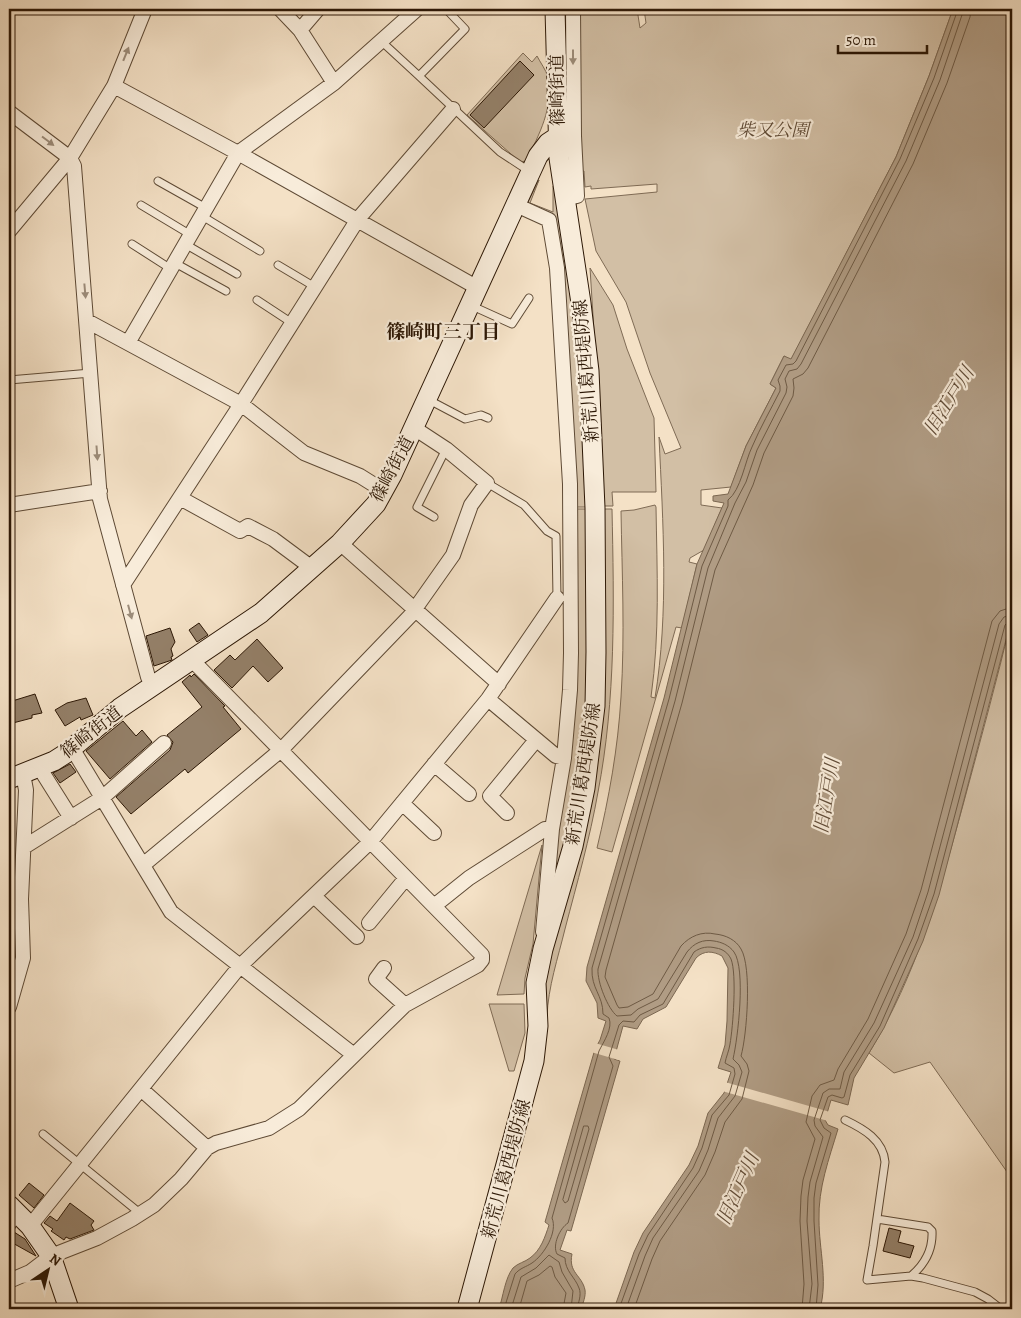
<svg xmlns="http://www.w3.org/2000/svg" width="1021" height="1318" font-family="Alegreya,'Noto Serif JP',serif">
	<style>
		.green { fill: #d2bfa5; stroke: #7f6b55 }
		.water { fill: #b09c84; stroke: #7b6751 }
		.pier { fill: #f4e1c6 }
		.lines { fill: none; stroke-linecap: round; stroke-linejoin: round }
		.shore { stroke: #6e5a44; stroke-width: 1 }
		.stream { stroke: #7b6751; stroke-width: 4 }
		.building { fill: #948069; stroke: #2c1705 }
		.lane-casing { stroke: #5e4a35; stroke-width: 9 }
		.street-casing { stroke: #5e4a35; stroke-width: 16 }
		.secondary-casing { stroke: #2c1705; stroke-width: 21 }
		.lane { stroke: #f8ecda; stroke-width: 7 }
		.street { stroke: #f8ecda; stroke-width: 14 }
		.secondary { stroke: #f8ecda; stroke-width: 19 }
		.oneway { fill: #9c8c7a }
		.labels { text-anchor: middle; dominant-baseline: central; stroke-width: 4.5; stroke-linejoin: round; paint-order: stroke }
		.street-label { font-size: 18px; fill: #2c1705; stroke: #f8ecda }
		.park-label { font-size: 18px; font-style: italic; fill: #5e4935; stroke: #f8ecda }
		.neighbourhood-label { font-size: 19px; font-weight: bold; fill: #2c1705; stroke: #f8ecda }
		.water-label { font-size: 19px; font-style: italic; fill: #614c38; stroke: #f8ecda }
	</style>
	<rect width="100%" height="100%" fill="#f4e1c6"/>
	<filter id="stains"><feTurbulence type="fractalNoise" baseFrequency=".004" numOctaves="4"/><feColorMatrix values="0 0 0 0 .2 0 0 0 0 .09 0 0 0 0 .02 0 0 0 .5 -.17"/></filter>
	<radialGradient id="worn" r=".72"><stop offset=".6" stop-color="#630" stop-opacity="0"/><stop offset="1" stop-color="#630" stop-opacity=".3"/></radialGradient>
	<path class="green" d="M 575,9 L 637,9 L 640,28 L 646,23 L 644,9 L 953,9 L 929,76 L 896,157 L 791,360 L 784,356 L 770,384 L 776,388 L 746,446 L 731,487 L 701,490 L 701,505 L 722,508 L 704,550 L 690,558 L 689,562 L 697,564 L 682,628 L 676,627 L 612,852 L 597,848 C 609,798 618,748 621,697 C 625,635 622,573 621,511 L 634,510 L 655,505 L 656,507 C 657,571 660,634 651,697 L 655,698 C 669,612 663,523 659,437 L 665,454 L 681,448 L 650,373 L 626,302 L 596,251 L 585,199 L 657,192 L 657,184 L 591,189 L 591,186 L 585,187 L 584,171 L 580,171 Z
		M 523,53 L 532,62 L 537,56 C 540,62 546,70 548,77 C 554,107 539,135 526,161 L 520,162 L 467,115 Z
		M 539,180 L 530,203 L 553,212 L 553,186 L 556,184 L 580,344 L 588,507 L 573,507 L 553,218 L 526,206 Z
		M 590,268 L 613,305 L 627,349 L 654,418 L 656,492 L 612,492 L 613,506 L 601,506 L 598,395 Z
		M 573,509 L 588,509 L 591,629 L 581,774 L 548,914 L 564,785 Z
		M 601,509 L 612,509 C 614,604 616,699 598,792 C 590,838 577,883 565,929 C 558,958 548,987 547,1017 L 543,980 L 574,869 Z
		M 1012,617 L 1012,1179 L 930,1062 L 894,1073 L 869,1053 C 917,974 939,893 963,805 C 980,742 997,680 1012,617 Z
		M 542,845 L 533,944 L 525,978 L 524,994 L 497,995 Z
		M 489,1004 L 524,1004 L 525,1033 L 514,1071 L 509,1071 Z"/>
	<path class="water" d="M 953,9 L 1012,9 L 1012,617 L 939,895 L 923,941 L 884,1028 L 854,1078 L 848,1105 L 831,1100 L 825,1120 L 828,1125 L 838,1129 C 829,1159 818,1188 819,1220 C 819,1249 828,1280 820,1309 L 614,1309 L 634,1252 L 643,1233 L 689,1165 L 698,1146 L 708,1113 L 724,1093 L 731,1072 L 718,1068 L 725,1045 L 727,1021 L 728,968 L 722,956 C 713,951 704,950 696,958 L 666,1007 L 643,1019 L 637,1029 L 623,1026 L 614,1059 L 620,1061 L 571,1231 L 567,1230 L 560,1250 L 572,1254 C 568,1273 582,1275 585,1290 C 586,1296 583,1303 581,1309 L 499,1309 C 503,1297 505,1278 513,1268 C 518,1263 525,1262 530,1258 C 541,1250 545,1237 549,1225 L 545,1222 L 595,1049 L 600,1040 L 606,1021 L 598,1018 L 597,1003 L 586,981 L 587,967 L 664,698 L 697,564 L 724,503 L 713,501 L 713,496 L 728,494 L 746,446 L 776,388 L 770,384 L 784,356 L 791,359 L 896,157 L 929,76 Z"/>
	<path class="pier" d="M 595,1043 L 619,1050 L 617,1058 L 622,1061 L 591,1052 Z
		M 725,1082 L 830,1112 L 828,1121 L 722,1091 Z"/>
	<g class="lines">
		<path class="shore" d="M 584,1126 L 588,1126 L 589,1129 L 568,1201 L 565,1203 L 563,1200 Z
			M 504,1309 L 515,1274 C 520,1268 526,1267 532,1263 C 544,1255 558,1232 552,1218 L 599,1051 C 604,1041 613,1028 609,1018 L 603,1014 C 603,995 591,989 592,968 L 669,699 L 702,566 L 728,506 L 728,500 C 741,490 745,461 752,447 C 760,428 771,409 780,391 L 780,386 L 778,380 L 786,365 L 793,364 L 796,361 L 900,159 L 934,78 L 958,9
			M 511,1309 L 521,1277 L 536,1268 L 549,1255 L 559,1262 L 562,1272 L 573,1291 L 571,1309
			M 519,1309 L 527,1281 L 539,1275 L 550,1266 L 552,1267 L 555,1277 L 566,1293 L 563,1309
			M 577,1309 C 578,1303 582,1295 579,1288 C 575,1277 565,1271 565,1258 L 557,1254 C 552,1245 560,1228 568,1223 L 613,1066 L 609,1057 L 619,1025 L 623,1021 L 634,1022 L 640,1015 L 663,1004 L 694,952 C 701,947 708,946 716,948 C 723,949 728,953 731,959 C 737,974 733,1027 730,1044 C 729,1051 726,1057 725,1063 L 734,1068 L 735,1074 L 729,1095 L 712,1115 L 702,1148 L 693,1168 L 648,1235 L 639,1254 L 619,1309
			M 626,1309 L 645,1256 L 653,1238 L 699,1171 L 708,1150 L 718,1118 L 735,1096 L 742,1072 L 739,1065 L 733,1059 C 738,1038 746,969 734,952 C 729,945 721,942 714,941 C 703,939 694,943 687,952 L 658,999 L 638,1009 L 631,1015 L 617,1016 C 608,1009 597,982 598,969 L 675,701 L 708,568 L 735,503 L 746,482 L 757,450 L 786,393 L 787,387 L 785,379 L 789,371 L 797,369 L 801,364 L 906,161 L 940,80 L 964,9
			M 634,1309 L 652,1259 L 660,1241 L 705,1175 L 715,1152 L 725,1122 L 742,1099 L 749,1071 L 747,1064 L 741,1056 C 747,1035 752,967 741,949 C 736,940 726,935 715,934 C 702,931 690,936 681,946 L 653,994 L 628,1007 L 619,1008 L 617,1005 L 605,977 L 606,970 L 682,703 L 715,570 L 753,485 L 764,453 L 793,396 L 794,388 L 793,379 L 803,374 L 808,368 L 913,164 L 947,83 L 970,17 L 971,9
			M 802,1309 L 804,1284 L 800,1221 L 801,1196 L 803,1180 L 815,1139 L 806,1122 L 812,1096 L 820,1085 L 834,1080 L 838,1069 L 868,1019 L 906,934 L 921,890 L 992,621 L 1000,611 L 1012,607
			M 809,1309 L 812,1284 L 807,1221 L 808,1197 L 810,1182 L 823,1137 L 815,1126 L 814,1120 L 823,1093 L 829,1089 L 840,1089 L 844,1072 L 874,1023 L 913,937 L 928,892 L 999,624 L 1004,617 L 1012,615
			M 816,1309 L 818,1285 L 814,1221 L 814,1198 L 816,1183 L 831,1133 L 824,1128 L 820,1120 L 828,1097 L 832,1095 L 842,1098 L 844,1097 L 850,1075 L 880,1026 L 918,939 L 934,894 L 1005,625 L 1008,622 L 1012,621"/>
		<path class="stream" d="M 9,977 L 14,955 L 14,920"/>
	</g>
	<path class="building" d="M 520,61 L 534,75 L 484,128 L 470,115 Z
		M 199,623 L 208,635 L 197,642 L 189,630 Z
		M 170,628 L 175,642 L 171,649 L 173,656 L 171,657 L 172,660 L 154,666 L 146,636 Z
		M 257,639 L 283,668 L 268,682 L 253,666 L 232,688 L 214,670 L 230,655 L 235,660 Z
		M 194,674 L 223,704 L 225,706 L 223,707 L 241,729 L 188,773 L 185,769 L 131,814 L 116,797 L 170,750 L 173,742 L 167,735 L 202,707 L 182,682 L 190,675 L 191,677 Z
		M 35,694 L 42,713 L 32,715 L 32,718 L 9,724 L 9,702 Z
		M 86,698 L 93,715 L 81,720 L 80,717 L 65,726 L 55,710 L 67,703 Z
		M 123,721 L 136,736 L 142,730 L 152,742 L 110,779 L 86,751 Z
		M 70,764 L 76,772 L 60,783 L 53,773 Z
		M 29,1183 L 44,1195 L 34,1208 L 19,1195 Z
		M 70,1203 L 94,1221 L 91,1225 L 94,1230 L 70,1239 L 66,1237 L 64,1240 L 51,1231 L 53,1229 L 44,1223 L 50,1216 L 57,1221 Z
		M 889,1228 L 901,1231 L 898,1242 L 914,1246 L 910,1258 L 883,1251 Z
		M 14,1232 L 25,1239 L 36,1256 L 9,1241 Z"/>
	<g class="lines">
		<defs>
			<path id="lane" d="M 446,9 L 465,29 L 419,76 L 500,152 L 529,171
				M 381,41 L 419,76
				M 158,181 L 206,208
				M 141,205 L 191,235
				M 202,216 L 260,251
				M 132,244 L 171,269
				M 185,244 L 237,274
				M 175,263 L 226,291
				M 278,265 L 315,287
				M 257,300 L 292,323
				M 470,305 L 512,324 L 529,298
				M 9,380 L 91,373
				M 429,400 L 465,419 L 481,415 L 488,418
				M 487,483 L 524,505 L 547,531 L 556,536 L 557,598
				M 434,517 L 417,507 L 446,449
				M 845,1120 C 864,1129 883,1140 885,1162 L 873,1246 L 867,1280 L 911,1276 L 923,1278 L 975,1292 L 988,1299 L 1001,1309
				M 43,1134 L 141,1214
				M 877,1219 L 928,1227 L 932,1231 C 933,1250 924,1265 911,1276
				M 9,1231 L 17,1216"/>
			<path id="street" d="M 280,9 L 300,30 L 334,83
				M 300,30 L 318,9
				M 114,86 L 238,153 L 478,288
				M 9,112 L 70,158 L 74,166 L 100,499 L 148,677 L 153,685
				M 564,199 L 577,196 L 574,136 L 573,9
				M 516,205 L 549,220 L 557,268 L 570,484 L 571,653 L 570,690 L 564,758 L 552,829 L 543,932
				M 9,231 L 70,158 L 114,86 L 145,9
				M 87,321 L 241,404 L 304,453 L 360,476 L 384,491
				M 128,343 L 238,153 L 334,83 L 417,9
				M 180,498 L 240,531 L 248,526 L 273,539 L 312,568
				M 9,505 L 100,491
				M 340,543 L 499,684
				M 123,585 L 241,404 L 358,219 L 453,109
				M 488,699 L 556,756 L 564,758
				M 72,748 L 171,912 L 354,1055
				M 434,764 L 469,794
				M 39,767 L 71,818
				M 402,803 L 434,833
				M 507,813 L 490,796 L 536,740
				M 24,847 L 102,798 L 164,743
				M 143,865 L 281,750 L 410,616 L 453,555 L 471,505 L 487,483 L 446,449 L 414,428
				M 314,896 L 357,937
				M 434,906 L 469,878 L 545,829 L 552,829
				M 9,912 L 21,912
				M 369,923 L 406,878
				M 384,968 L 376,979 L 405,1005
				M 9,1007 L 23,958 L 21,899 L 26,790 L 23,774
				M 141,1089 L 207,1148
				M 30,1226 L 240,966 L 370,842 L 488,699 L 557,598
				M 9,1281 L 30,1272 L 51,1256 L 97,1238 L 132,1219 L 154,1205 L 181,1179 L 207,1148 L 216,1143 L 269,1128 L 299,1109 L 405,1005 L 478,965 L 482,960 L 482,955 L 191,659"/>
			<path id="secondary" d="M 9,779 L 54,761 L 65,754 L 120,708 L 261,613 L 340,543 L 376,504 L 392,475 L 538,156 L 548,143 L 557,137
				M 9,1205 L 30,1226 L 51,1256 L 69,1309
				M 467,1309 L 534,1061 L 538,1026 L 536,983 L 543,949 L 573,846 L 585,788 L 595,706 L 596,652 L 595,508 L 589,371 L 581,303 L 559,158 L 555,9"/>
		</defs>
		<use href="#lane" class="lane-casing"/>
		<use href="#street" class="street-casing"/>
		<use href="#secondary" class="secondary-casing"/>
		<use href="#lane" class="lane"/>
		<use href="#street" class="street"/>
		<use href="#secondary" class="secondary"/>
	</g>
	<defs><path id="oneway-solid" d="M-6-.8H1V-3.2L6.5 0L1 3.2V.8H-6Z" transform="scale(1.25)"/></defs>
	<g class="oneway">
		<use href="#oneway-solid" transform="translate(126 54) rotate(-68)"/>
		<use href="#oneway-solid" transform="translate(573 57) rotate(90)"/>
		<use href="#oneway-solid" transform="translate(48 141) rotate(37)"/>
		<use href="#oneway-solid" transform="translate(85 291) rotate(85)"/>
		<use href="#oneway-solid" transform="translate(97 453) rotate(86)"/>
		<use href="#oneway-solid" transform="translate(130 612) rotate(75)"/>
	</g>
	<g class="labels">
		<g class="street-label">
			<text transform="translate(557 90) rotate(-91)">篠崎街道</text>
			<text transform="translate(586 371) rotate(-95)">新荒川葛西堤防線</text>
			<text transform="translate(392 469) rotate(-62)">篠崎街道</text>
			<text transform="translate(91 732) rotate(-38)">篠崎街道</text>
			<text transform="translate(583 774) rotate(-81)">新荒川葛西堤防線</text>
			<text transform="translate(506 1169) rotate(-75)">新荒川葛西堤防線</text>
		</g>
		<g class="park-label">
			<text x="773" y="130">柴又公園</text>
		</g>
		<g class="neighbourhood-label">
			<text x="443" y="332">篠崎町三丁目</text>
		</g>
		<g class="water-label">
			<text transform="translate(949 401) rotate(-58)">旧江戸川</text>
			<text transform="translate(827 796) rotate(-81)">旧江戸川</text>
			<text transform="translate(738 1189) rotate(-66)">旧江戸川</text>
		</g>
	</g>
	<rect width="1021" height="1318" fill="none" stroke="#f4e1c6" stroke-width="30"/>
	<rect x="10" y="10" width="1001" height="1298" fill="none" stroke="#2c1705" stroke-width="2.5"/>
	<rect x="15" y="15" width="991" height="1288" fill="none" stroke="#2c1705"/>
	<g transform="translate(48 1270) rotate(35)" stroke="#f8ecda" stroke-width="4" paint-order="stroke">
	<path d="M0-4L9 19L0 12L-9 19Z" fill="#2c1705"/>
	<text y="-8" font-size="14" font-weight="bold" text-anchor="middle" fill="#2c1705">N</text>
	</g>
	<path d="M838 45v8h89v-8" fill="none" stroke="#2c1705" stroke-width="2.5"/>
	<text x="846" y="45" font-size="15" fill="#2c1705" stroke="#f8ecda" stroke-width="4" paint-order="stroke">50 m</text>
	<rect width="100%" height="100%" filter="url(#stains)"/>
	<rect width="100%" height="100%" fill="url(#worn)"/>
</svg>
